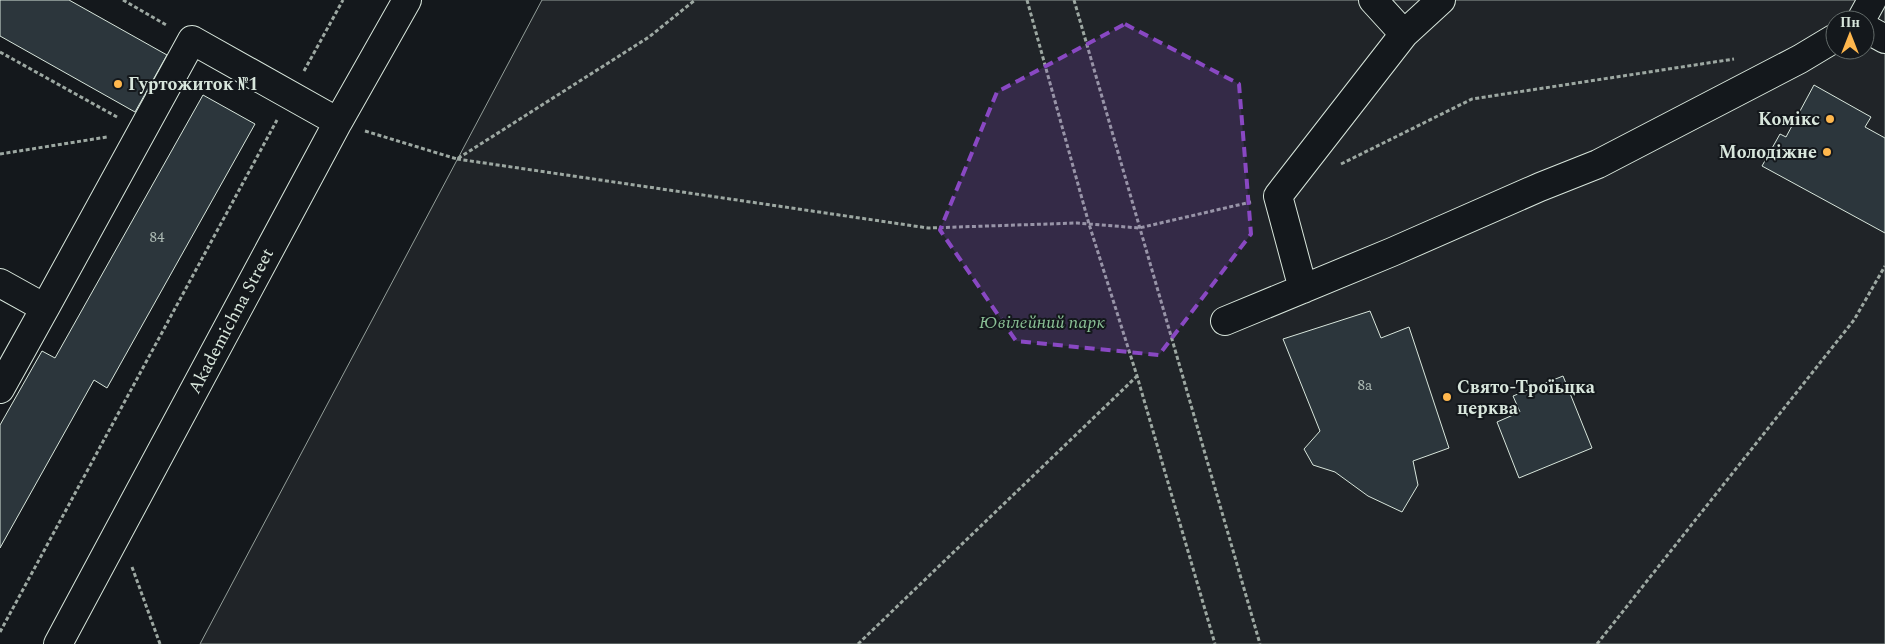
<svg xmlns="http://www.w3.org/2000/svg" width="1885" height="644" font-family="Spectral,serif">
<rect width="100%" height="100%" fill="#14181c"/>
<path fill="#202428" stroke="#939e99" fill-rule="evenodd" d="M 542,0 L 1885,0 L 1885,644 L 200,644 ZM 1835,20 L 1865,20 L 1865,50 L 1835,50 Z"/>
<path fill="#2c363c" stroke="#d8e6dc" d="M 0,0 L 69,0 L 167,55 L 135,112 L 0,36 Z
M 1814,85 L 1871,117 L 1865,127 L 1885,138 L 1885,233 L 1762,166 L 1780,134 L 1786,137 Z
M 203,95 L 255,124 L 107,388 L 94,380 L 0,548 L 0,425 L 42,351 L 55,358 Z
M 1370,311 L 1381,338 L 1409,327 L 1449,448 L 1413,461 L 1418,485 L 1402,512 L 1368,496 L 1335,472 L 1313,465 L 1304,449 L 1320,431 L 1283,339 Z
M 1563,376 L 1592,448 L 1519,478 L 1497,422 L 1520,412 L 1513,396 Z"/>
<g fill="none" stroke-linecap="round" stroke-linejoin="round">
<g stroke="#d8e6dc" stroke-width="30">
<path id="minor" d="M 1373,0 L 1404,34 L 1441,0
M 1861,20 L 1872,0
M 1865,28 L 1885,39
M 0,283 L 45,308 L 192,40 L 338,122
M 1303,289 L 1278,196 L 1404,34
M 1225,321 L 1392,252 L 1540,187 L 1598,164 L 1800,59 L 1835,38
M 0,389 L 45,308
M 58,644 L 338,122 L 407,0"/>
</g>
<path stroke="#9da8a2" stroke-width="3" stroke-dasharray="4 2.5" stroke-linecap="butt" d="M 123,0 L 168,26
M 1027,0 L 1089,224 L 1137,376 L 1215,644
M 1074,0 L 1260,644
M 0,52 L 117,117
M 304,71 L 343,0
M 365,131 L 457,159 L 649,37 L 695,0
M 0,154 L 107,137
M 457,159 L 928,228 L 1077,223 L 1139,228 L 1251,202
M 1341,164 L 1472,99 L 1734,59
M 132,567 L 160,644
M 0,632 L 277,120
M 858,644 L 1137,376
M 1597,644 L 1854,320 L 1885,266"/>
<use href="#minor" stroke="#14181c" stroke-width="28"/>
</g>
<path fill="#8948c3" fill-opacity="0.2" stroke="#8948c3" stroke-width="4" stroke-dasharray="10 6" stroke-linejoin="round" d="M 1125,24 L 1239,84 L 1251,234 L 1159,355 L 1016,341 L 940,230 L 997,92 Z"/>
<g fill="#ffb74d" stroke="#14181c" stroke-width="2">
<circle cx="118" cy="84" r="5"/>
<circle cx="1830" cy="119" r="5"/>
<circle cx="1827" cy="152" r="5"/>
<circle cx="1447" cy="397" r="5"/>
</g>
<g text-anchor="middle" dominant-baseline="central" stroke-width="4" stroke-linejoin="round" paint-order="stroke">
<g font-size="15" fill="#adbab4">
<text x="157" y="237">84</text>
<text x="1365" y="385">8а</text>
</g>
<g font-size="18" font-weight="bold" fill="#d8e6dc" stroke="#14181c" text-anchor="start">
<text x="128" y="84">Гуртожиток №1</text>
<text x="1820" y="119" text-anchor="end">Комікс</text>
<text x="1817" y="152" text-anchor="end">Молодіжне</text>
<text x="1457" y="387">Свято-Троїьцка<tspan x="1457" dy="21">церква</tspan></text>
</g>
<g font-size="18" fill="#d8e6dc" stroke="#14181c">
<text transform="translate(231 321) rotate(-62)">Akademichna Street</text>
</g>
<g font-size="18" font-style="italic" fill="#8ac095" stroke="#14181c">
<text x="1042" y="322">Ювілейний парк</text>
</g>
</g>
<g transform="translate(1850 35)"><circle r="24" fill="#14181c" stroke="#626a69"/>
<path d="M0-4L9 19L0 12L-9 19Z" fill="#ffb74d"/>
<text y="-8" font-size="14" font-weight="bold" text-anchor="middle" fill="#d8e6dc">Пн</text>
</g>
</svg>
